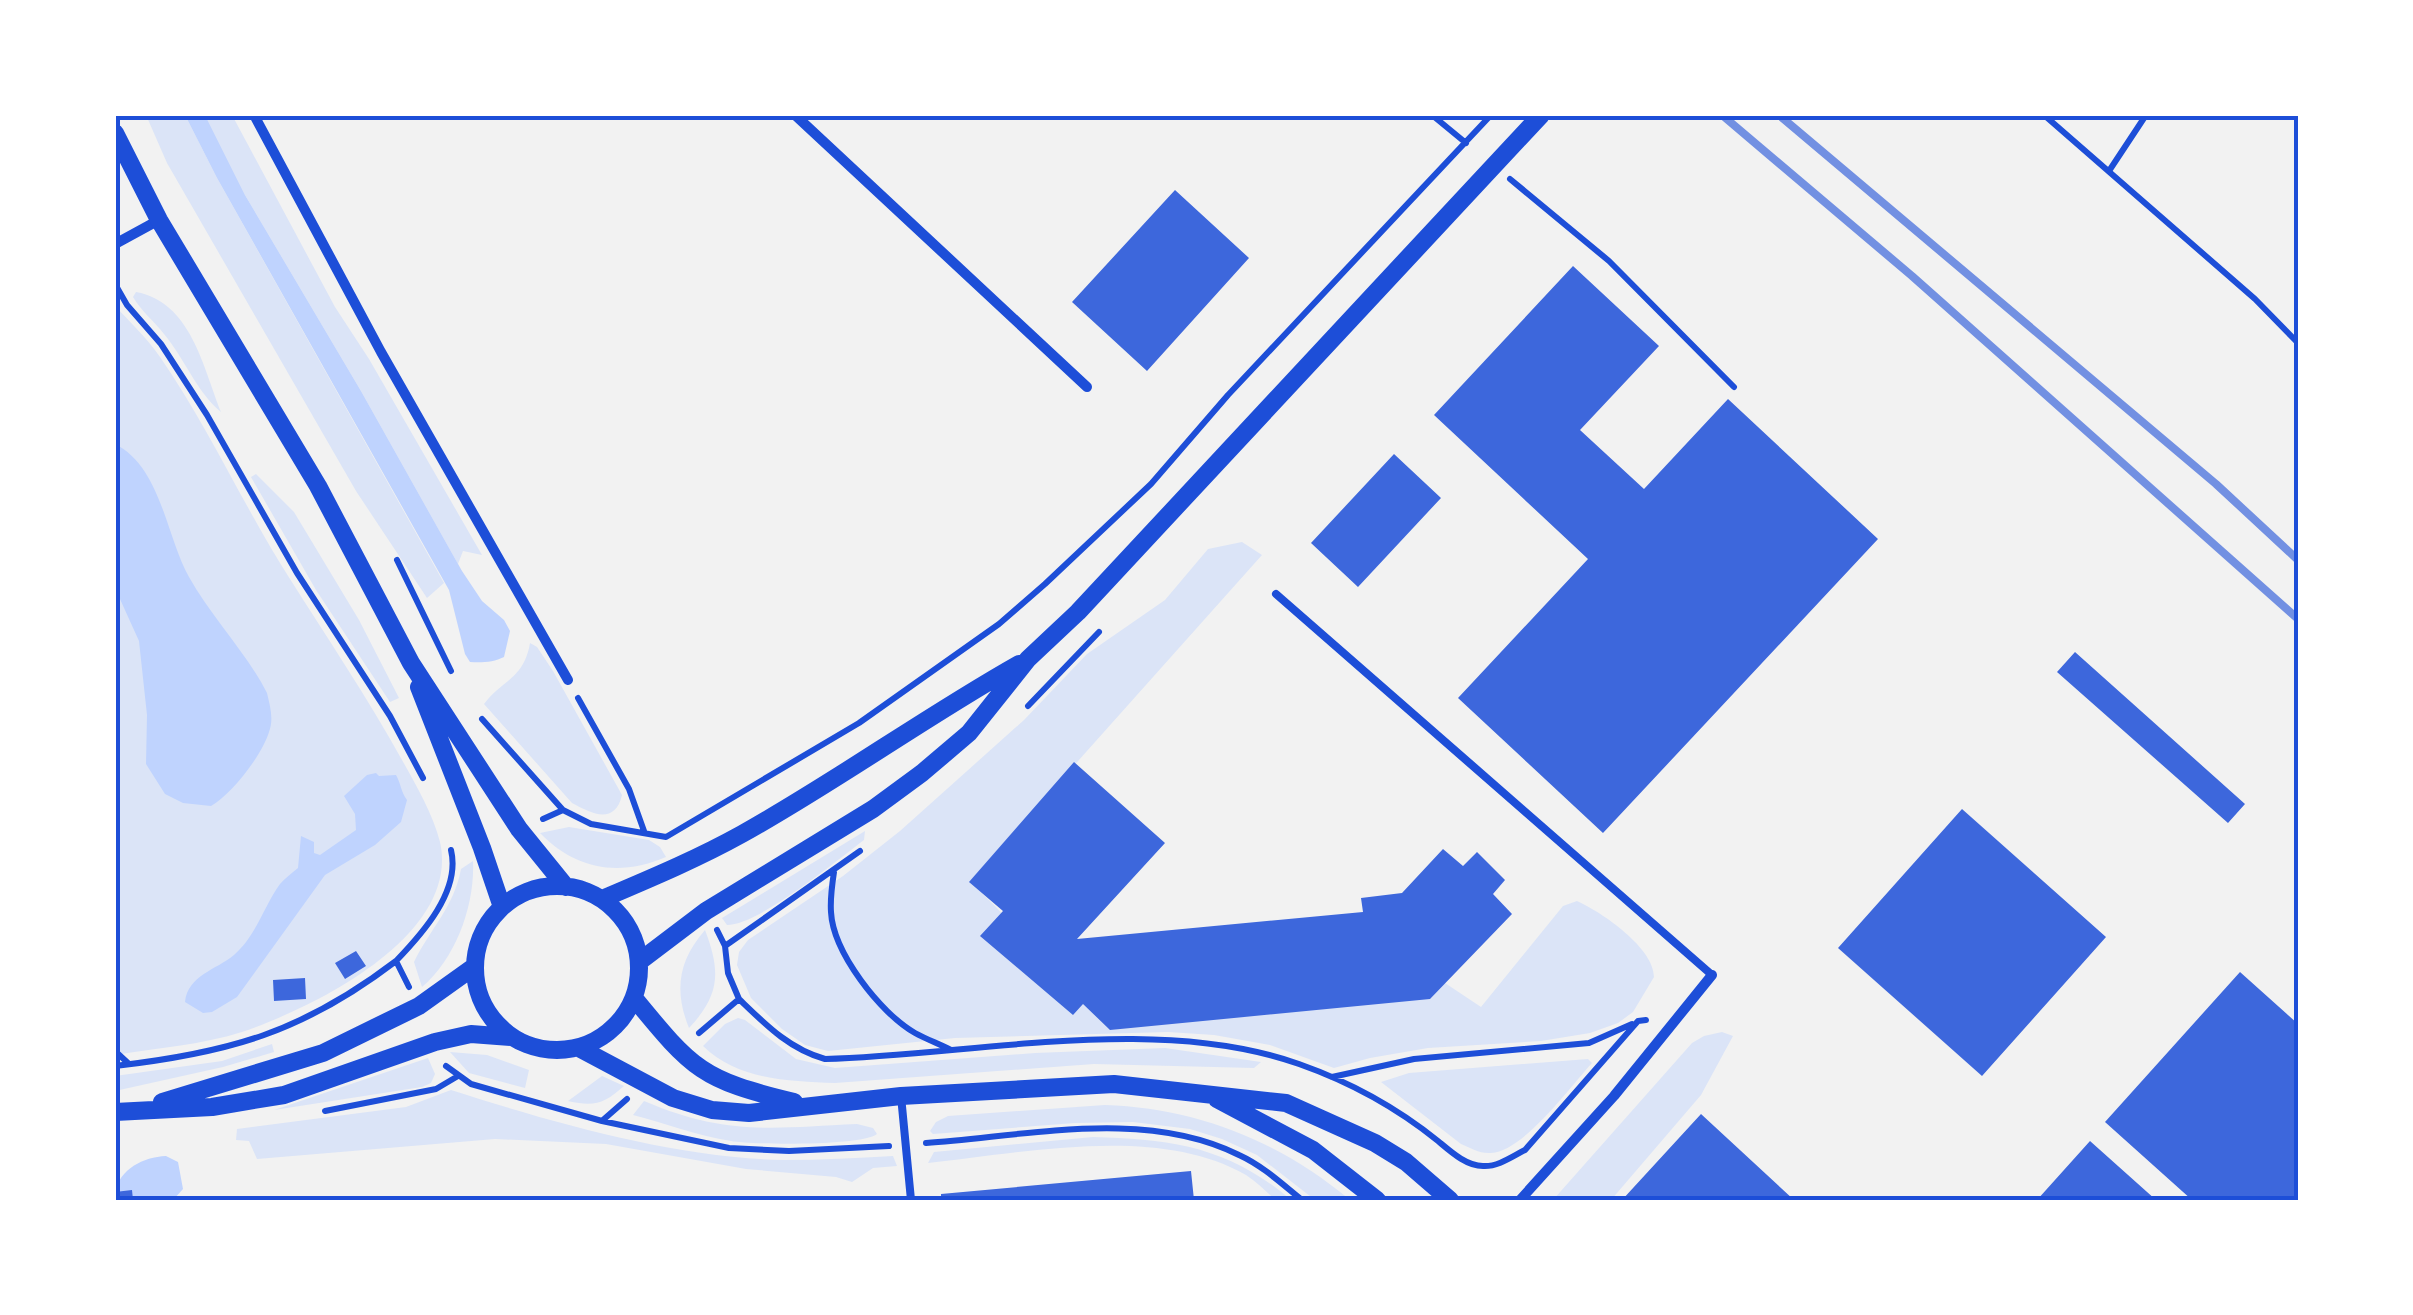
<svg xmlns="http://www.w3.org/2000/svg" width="2413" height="1315" font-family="Inter,sans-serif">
<rect width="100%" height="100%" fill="#f2f2f2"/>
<path fill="#dbe4f7" d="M 146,115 L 185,115 L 217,178 L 444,583 L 427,598 L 356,491 L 167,163 Z
M 205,115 L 232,115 L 335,307 L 369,359 L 482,555 L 463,551 L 458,564 L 361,391 L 245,195 Z
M 136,292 C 191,302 203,367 221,412 C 196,391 185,359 164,334 C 154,321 141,311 133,297 Z
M 115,306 C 130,322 147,338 160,357 C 209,428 244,507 290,579 C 328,639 367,697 402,760 C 416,785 433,814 440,842 C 461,936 313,1008 242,1032 C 201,1045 157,1048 115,1055 Z
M 256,474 L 294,512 L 359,620 L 399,698 L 390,702 L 316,590 L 251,477 Z
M 1242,542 L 1262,555 L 970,882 C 1021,928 1060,984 1110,1030 L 1445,983 L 1481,1007 L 1563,906 L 1577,901 C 1603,913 1654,948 1654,977 L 1633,1012 L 1618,1023 L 1590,1033 L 1541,1041 L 1428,1048 L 1370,1058 L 1334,1068 L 1270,1045 L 1214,1035 L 1168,1032 L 955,1038 L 828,1051 L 805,1045 L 782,1029 L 751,998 L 737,965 L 739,952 L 748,940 L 843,876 L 900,831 L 1024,720 L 1087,654 L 1165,600 L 1208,549 Z
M 530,643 L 537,647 L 553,671 L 622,795 C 615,825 592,814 572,803 L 484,704 C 502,680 524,679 530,643 Z
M 569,827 L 649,840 L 660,847 L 666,857 C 619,877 576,870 540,833 Z
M 865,831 L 864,840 C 836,861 759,925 727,925 L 722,918 Z
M 473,861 C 475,905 456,958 422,987 L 414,962 C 430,929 454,907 461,869 Z
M 705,930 C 721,972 720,995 689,1028 C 674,991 678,961 705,930 Z
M 738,1018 L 745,1020 L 796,1059 L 835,1068 L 1035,1053 L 1165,1048 L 1261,1062 L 1254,1068 L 1094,1064 L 835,1083 C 788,1081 738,1080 703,1046 L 725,1024 Z
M 1722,1032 L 1733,1036 L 1701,1095 L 1611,1200 L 1553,1200 L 1692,1043 L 1704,1036 Z
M 272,1044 L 274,1052 L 223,1067 L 115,1091 L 115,1076 L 222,1061 Z
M 450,1052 L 487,1055 L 529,1070 L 525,1088 L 469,1073 Z
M 428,1058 L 435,1074 L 431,1083 L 422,1087 L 274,1110 Z
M 1588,1059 L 1592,1063 C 1570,1087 1524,1151 1491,1153 C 1480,1154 1471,1148 1461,1144 L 1381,1082 L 1409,1073 Z
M 602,1076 L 624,1086 C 604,1104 594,1107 568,1101 Z
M 451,1090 C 554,1123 675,1158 784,1160 C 820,1160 857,1158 893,1156 L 897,1166 L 873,1168 L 852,1182 L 836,1177 L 746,1169 L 606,1144 L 495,1139 L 257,1159 L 249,1141 L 236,1140 L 237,1129 L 406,1107 Z
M 644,1101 C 726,1136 771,1128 857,1124 L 873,1128 L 877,1134 C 863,1146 753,1145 731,1141 C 698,1136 665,1123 633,1115 Z
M 1105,1105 C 1196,1108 1280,1141 1350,1200 L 1315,1200 L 1257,1155 L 1222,1139 L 1190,1129 L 1133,1122 L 1075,1123 L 933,1134 L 930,1131 L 936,1122 L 948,1116 Z
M 1093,1137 C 1172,1139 1229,1147 1291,1200 L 1276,1200 C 1266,1192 1257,1182 1246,1175 C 1158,1124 1025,1153 928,1163 L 934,1152 Z"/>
<path fill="#bfd3fe" d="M 185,115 L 205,115 L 245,195 L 361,391 L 462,571 L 482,601 L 504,620 L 510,631 L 504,657 C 494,662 482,663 470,662 L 465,654 L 449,590 L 217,178 Z
M 115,444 C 161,467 166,536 189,577 C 212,618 246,652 267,693 C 270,706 274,719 269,732 C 262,755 232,794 211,806 L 183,803 L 165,794 L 146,764 L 147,715 L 139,641 L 115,588 Z
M 376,773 L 379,776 L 396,775 C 401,784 401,792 407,800 L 401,822 L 375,845 L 325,875 L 237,997 L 212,1012 L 203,1013 L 185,1002 C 188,975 216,970 234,955 C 256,936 264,906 280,884 C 285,878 292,873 298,868 L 301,836 L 314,842 L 314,853 L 320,855 L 356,830 L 355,814 L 344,796 L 367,775 Z
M 166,1156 L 178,1162 L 183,1189 L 173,1200 L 133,1200 L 115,1192 C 120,1169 143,1157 166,1156 Z"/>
<path fill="#3d67dc" d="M 1175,190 L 1249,258 L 1147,371 L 1072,302 Z
M 1573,266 L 1659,346 L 1580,430 L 1644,489 L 1728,399 L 1878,539 L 1603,833 L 1458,698 L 1588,559 L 1434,415 Z
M 1394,454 L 1441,498 L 1358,587 L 1311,543 Z
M 2075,652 L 2245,804 L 2228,823 L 2057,672 Z
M 1074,762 L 1165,843 L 1077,939 L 1363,912 L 1361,898 L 1402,893 L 1443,849 L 1463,866 L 1477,852 L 1505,880 L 1493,894 L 1512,914 L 1430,999 L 1110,1030 L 1083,1004 L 1073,1015 L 980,936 L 1003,911 L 969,882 Z
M 1962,809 L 2106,937 L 1982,1076 L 1838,948 Z
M 356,951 L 366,966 L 345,979 L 335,963 Z
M 2240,972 L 2298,1024 L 2298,1200 L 2192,1200 L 2105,1122 Z
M 305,978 L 306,999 L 274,1001 L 273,980 Z
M 1701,1114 L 1794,1200 L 1622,1200 Z
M 2090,1141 L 2156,1200 L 2037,1200 Z
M 1191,1171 L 1194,1200 L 941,1200 L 941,1194 Z
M 132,1190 L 133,1200 L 115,1200 L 115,1192 Z"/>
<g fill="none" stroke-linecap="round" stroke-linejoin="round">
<path stroke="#1d4ed8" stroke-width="6" d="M 1432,115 L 1466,143
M 2044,115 L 2255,299 L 2298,343
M 2109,171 L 2146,115
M 1510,179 L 1609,261 L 1734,387
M 115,284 L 127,305 L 161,344 L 207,415 L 297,573 L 390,716 L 423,778
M 397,560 L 451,671
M 578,698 L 629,789 L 644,831
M 1028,706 L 1099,632
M 482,719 L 563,810
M 543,819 L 563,810 L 591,824 L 666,837 L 859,723 L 999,624 L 1045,584 L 1151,484 L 1228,395 L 1491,115
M 834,872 C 832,885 830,898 831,912 C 833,952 880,1013 915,1033 C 926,1039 939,1044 951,1050
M 717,930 L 725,946 L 860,851
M 409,987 L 396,961 C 422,934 461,891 451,850
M 739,999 C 765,1024 789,1049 825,1059 C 975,1055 1155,1013 1299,1064 C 1350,1082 1396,1107 1438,1141 C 1450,1151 1466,1166 1483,1166 C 1498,1167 1513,1156 1525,1150 L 1638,1021 L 1646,1020
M 699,1033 L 739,999 L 728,973 L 725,946
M 115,1051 L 129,1064
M 115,1066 C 229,1053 303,1032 396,961
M 446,1066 L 471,1084 L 602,1121 L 729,1148 L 789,1151 L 889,1146
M 1332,1077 L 1414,1059 L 1589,1043 L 1632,1024
M 325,1111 L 436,1089 L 458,1076
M 603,1120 L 627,1099
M 926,1143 C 1027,1136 1145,1108 1239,1155 C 1263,1166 1282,1184 1302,1200"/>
<path stroke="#1d4ed8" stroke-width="8" d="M 1276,594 L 1712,975
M 901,1096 L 911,1200"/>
<path stroke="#1d4ed8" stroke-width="10" d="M 254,115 L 381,352 L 568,680
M 795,115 L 1087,387
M 115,244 L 159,220
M 1520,1200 L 1614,1096 L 1712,975"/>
<path stroke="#1d4ed8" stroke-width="18" d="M 115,133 L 159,220 L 318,486 L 411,663 L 519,829 L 566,887
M 419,687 L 482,848 L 502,907
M475 968a82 82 0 1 1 164 0a82 82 0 1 1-164 0Z
M 602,899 C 649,879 697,859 742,834 C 837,781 925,717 1019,664
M 640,961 L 706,911 L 873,809 L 922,773 L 969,733 L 1028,659 L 1078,612 L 1541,115
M 634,998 C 693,1070 702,1080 794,1102
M 579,1048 L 673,1098 L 712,1110 L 749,1113 L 901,1096 L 1114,1084 L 1286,1103 L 1375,1143 L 1406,1162 L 1450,1200
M 1217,1099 L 1313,1150 L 1377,1200
M 162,1102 L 323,1053 L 419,1006 L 475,966
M 115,1112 L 212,1107 L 284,1095 L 435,1042 L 471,1034 L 511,1037"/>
<path stroke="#7290e2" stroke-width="8" d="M 1722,115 L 1912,276 L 2298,619
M 1779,115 L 2216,484 L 2298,560"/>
</g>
<rect width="2413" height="1315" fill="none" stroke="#ffffff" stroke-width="235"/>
<rect x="118" y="118" width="2178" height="1080" fill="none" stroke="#1d4ed8" stroke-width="4"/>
</svg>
